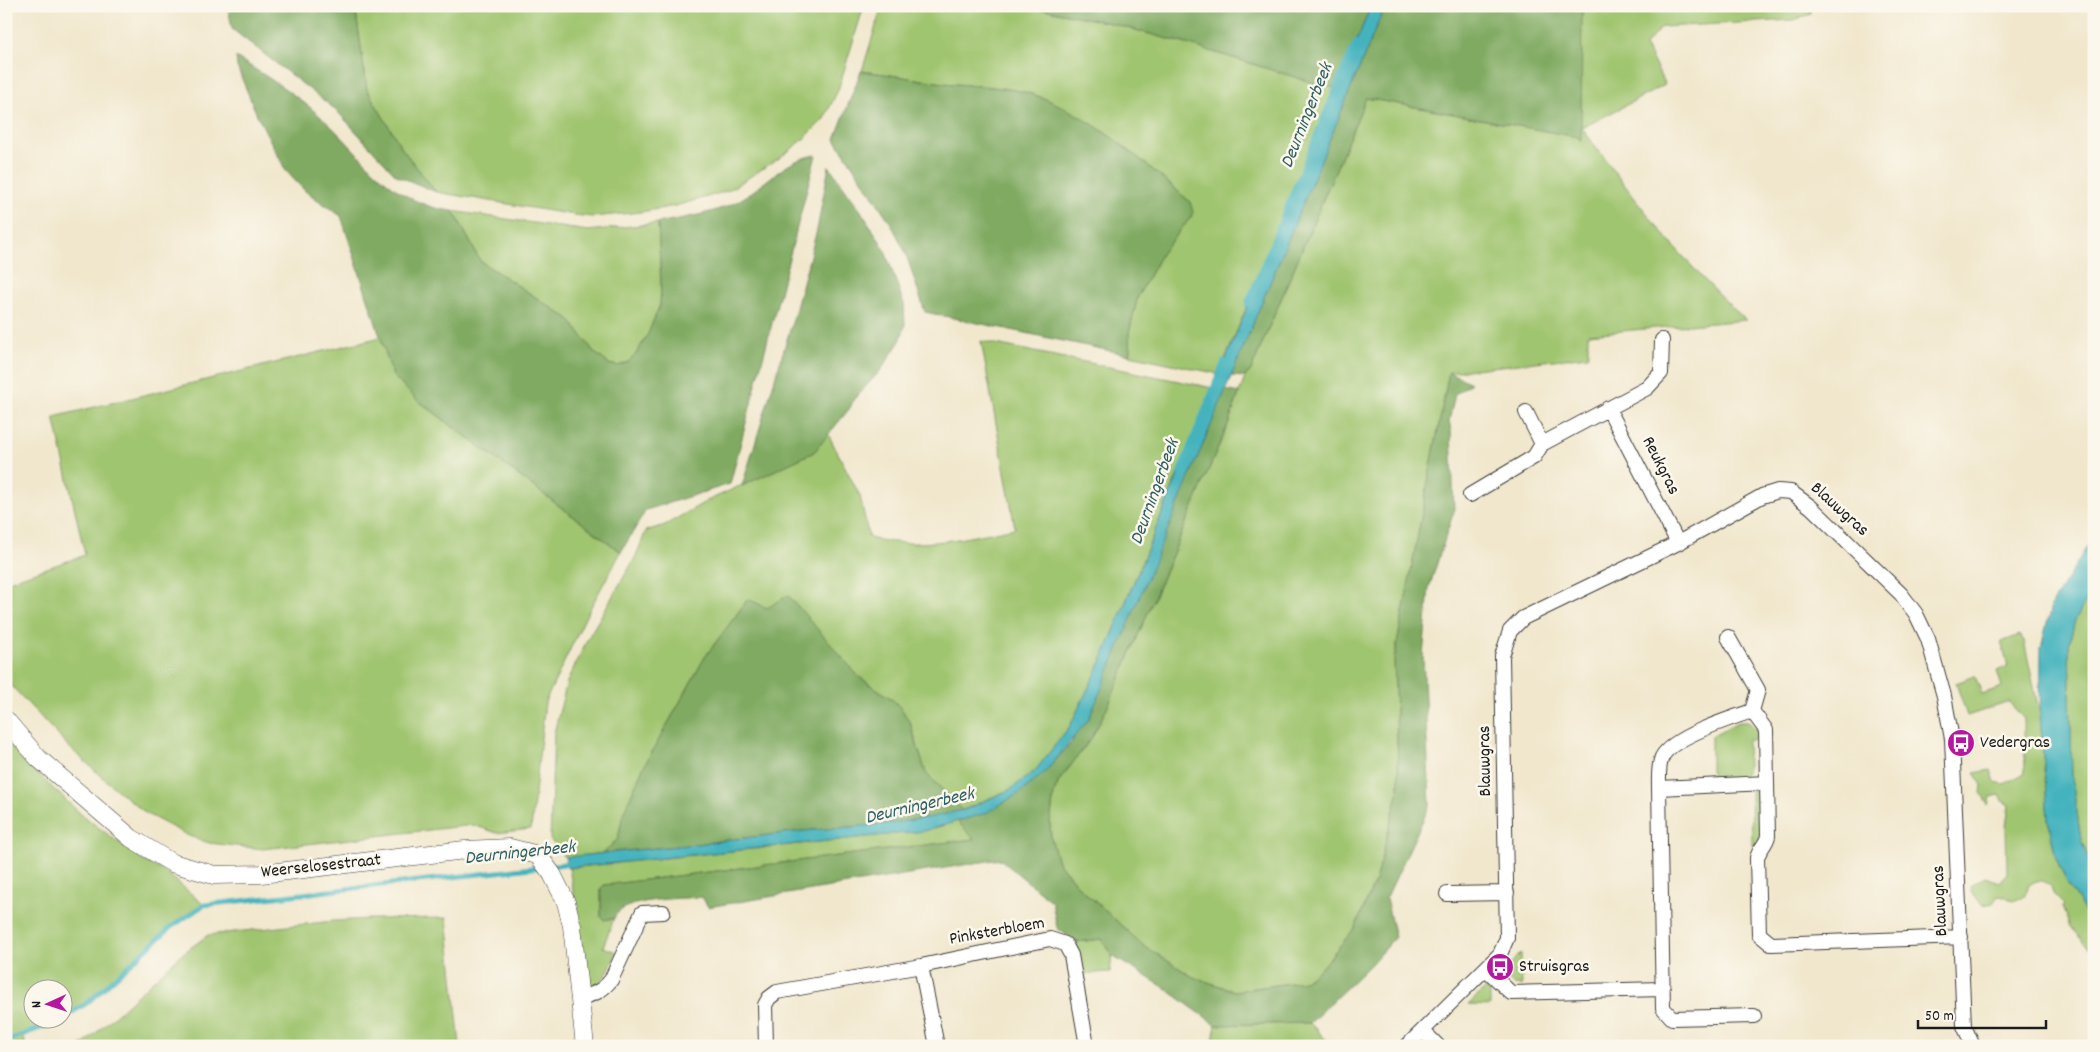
<svg xmlns="http://www.w3.org/2000/svg" width="2100" height="1052" font-family="Dekko,sans-serif">
<rect width="100%" height="100%" fill="#fbf7ec"/>
<filter id="ink" filterUnits="userSpaceOnUse"><feTurbulence type="fractalNoise" baseFrequency=".02" numOctaves="2"/><feDisplacementMap in="SourceGraphic" scale="10" xChannelSelector="R" yChannelSelector="G"/><feConvolveMatrix kernelMatrix="1 2 1 2 8 2 1 2 1" color-interpolation-filters="sRGB"/></filter>
<filter id="wash" filterUnits="userSpaceOnUse"><feTurbulence type="fractalNoise" baseFrequency=".0096" numOctaves="4" result="noise"/><feDisplacementMap in="SourceGraphic" scale="20" xChannelSelector="R" yChannelSelector="G"/><feGaussianBlur stdDeviation="1.12" result="paint"/><feColorMatrix in="noise" values="0 0 0 0 0 0 0 0 0 0 0 0 0 0 0 0 0 1.4 0 .05"/><feComposite in="paint" operator="in"/></filter>
<g filter="url(#wash)">
<rect width="100%" height="100%" fill="#f1e7cd"/>
<path fill="#a0c570" stroke="#5e7046" d="M 355,6 L 864,6 L 838,90 L 824,119 L 804,139 L 781,157 L 729,190 L 714,195 L 675,206 L 641,212 L 593,217 L 574,215 L 436,192 L 403,150 L 367,90 Z
M 882,6 L 1029,6 L 1110,23 L 1194,46 L 1317,84 L 1337,88 L 1219,374 L 1130,355 L 1129,333 L 1138,296 L 1161,254 L 1191,217 L 1190,202 C 1147,164 1089,114 1035,95 C 1007,86 973,86 944,83 C 917,80 889,74 862,71 Z
M 1582,6 L 1811,6 L 1811,14 L 1794,20 L 1662,27 L 1645,45 L 1665,85 L 1582,128 C 1632,196 1683,264 1746,320 L 1588,334 L 1588,356 L 1449,372 L 1394,660 L 1399,790 L 1375,882 L 1355,928 L 1320,969 L 1305,981 L 1234,991 L 1193,977 L 1144,946 L 1079,887 L 1058,862 L 1051,838 L 1050,823 L 1054,793 L 1059,781 L 1092,737 L 1108,706 L 1229,422 L 1245,377 L 1251,370 L 1366,98 L 1578,137 Z
M 452,211 L 588,231 L 658,223 L 661,285 L 660,305 L 648,334 L 636,354 L 628,362 L 618,366 L 609,364 L 594,352 L 569,319 L 480,261 L 458,219 Z
M 381,337 L 393,376 L 416,399 L 621,552 L 587,614 L 545,702 L 531,829 L 497,833 L 473,825 L 263,849 L 209,843 L 189,836 L 147,814 L 111,785 L 70,748 L 6,680 L 6,582 L 85,555 L 54,417 Z
M 981,341 L 1213,388 L 1102,660 L 1070,726 L 1035,771 L 1011,789 L 962,810 L 926,773 L 910,723 L 892,699 L 859,677 L 829,644 L 748,599 L 705,657 L 642,770 L 623,814 L 618,839 L 603,853 L 565,858 L 550,839 L 554,733 L 567,682 L 588,638 L 635,558 L 646,531 L 665,525 L 707,501 L 814,452 L 828,434 L 860,496 L 869,538 C 921,550 963,538 1015,528 Z
M 2094,587 L 2094,872 L 2081,840 L 2072,778 L 2069,645 L 2075,620 Z
M 2020,635 L 2024,641 L 2040,715 L 2048,819 L 2056,858 L 2069,887 L 2094,925 L 2094,953 L 2070,927 L 2062,907 L 2064,905 L 2053,894 L 2051,886 C 2042,879 2038,879 2029,885 C 2026,896 2023,898 2012,901 L 2005,896 L 1998,895 L 1993,903 L 1983,905 L 1972,893 L 1970,886 L 1985,877 L 1999,882 L 2007,873 L 2006,827 L 2009,805 L 2004,802 L 2000,795 L 1990,797 L 1988,805 L 1981,794 L 1982,785 L 1974,773 L 1991,770 L 1995,782 L 2004,784 L 2025,773 L 2024,719 L 2009,702 L 1967,716 L 1956,683 L 1975,676 L 1982,694 L 2002,687 L 1997,671 L 2008,666 L 2001,642 Z
M 1738,722 L 1748,722 L 1759,731 L 1760,740 L 1747,741 L 1748,769 L 1740,779 L 1711,779 L 1711,736 Z
M 6,741 L 28,765 L 82,815 L 142,860 L 167,873 L 204,905 L 171,927 L 87,1003 L 63,1019 L 62,990 L 32,990 L 32,1020 L 62,1020 L 23,1035 L 26,1046 L 6,1046 Z
M 1751,790 L 1754,790 L 1761,798 L 1761,837 L 1754,845 L 1752,845 Z
M 957,821 L 975,839 L 604,885 L 601,888 L 601,917 L 610,920 L 614,918 L 603,947 L 617,952 C 612,963 598,1001 584,976 L 578,918 L 569,868 L 924,831 Z
M 447,918 L 460,1046 L 78,1046 L 85,1043 L 182,954 L 208,935 L 333,921 L 370,919 Z
M 1102,939 L 1112,956 L 1110,972 L 1082,974 L 1076,942 Z
M 1521,953 L 1522,986 L 1514,985 L 1501,973 Z
M 1488,986 L 1490,988 L 1490,1006 L 1468,1005 Z
M 1310,1023 L 1332,1046 L 1212,1046 L 1216,1025 Z"/>
<path fill="#80aa62" stroke="#4e633f" d="M 228,6 L 355,6 L 367,90 L 403,150 L 436,192 L 396,175 L 336,110 L 232,29 Z
M 1029,6 L 1371,6 L 1337,88 L 1317,84 L 1194,46 L 1110,23 Z
M 1385,6 L 1582,6 L 1581,142 L 1578,137 L 1366,98 L 1251,370 L 1245,377 L 1231,376 Z
M 236,57 C 265,76 295,93 321,117 C 363,154 390,204 452,211 L 458,219 L 480,261 L 569,319 L 594,352 L 609,364 L 618,366 L 628,362 L 636,354 L 648,334 L 660,305 L 661,285 L 658,223 C 681,218 707,215 730,205 C 760,192 783,159 816,155 L 730,484 L 646,510 L 621,552 L 416,399 L 393,376 L 341,216 L 305,191 L 286,171 L 257,115 L 237,67 Z
M 861,71 C 889,74 917,80 944,83 C 973,86 1007,86 1035,95 C 1090,114 1147,164 1190,202 L 1193,212 L 1191,217 L 1161,254 L 1138,296 L 1129,333 L 1130,355 L 925,312 L 905,251 L 890,222 L 835,139 Z
M 829,166 L 861,211 L 884,248 L 904,304 L 905,326 L 900,341 L 881,370 L 854,399 L 850,408 L 814,452 L 742,486 L 792,323 L 817,230 Z
M 1449,372 L 1471,383 L 1455,394 L 1449,422 L 1451,430 L 1454,511 L 1429,588 L 1423,656 L 1430,805 L 1386,899 L 1395,937 L 1370,965 L 1310,1023 L 1216,1025 L 1162,986 L 1112,956 L 1102,939 L 1076,942 L 1057,928 L 1052,902 L 1000,859 L 708,907 L 702,897 C 682,899 623,897 614,918 L 604,920 L 601,917 L 601,888 L 604,885 L 974,839 L 957,821 L 986,813 L 1046,771 L 1072,742 L 1161,541 L 1225,390 L 1239,393 L 1229,422 L 1108,706 L 1092,737 L 1059,781 L 1054,793 L 1050,823 L 1051,838 L 1058,862 L 1079,887 L 1144,946 L 1193,977 L 1234,991 L 1305,981 L 1320,969 L 1355,928 L 1375,882 L 1399,790 L 1394,660 Z
M 788,595 L 859,677 L 892,699 L 901,708 L 910,723 L 926,773 L 962,810 L 932,817 L 886,824 L 802,831 L 688,845 L 603,853 L 618,839 L 623,814 L 642,770 L 705,657 L 748,599 L 767,608 Z"/>
<path fill="#44b3be" stroke="#30686d" d="M 1371,6 L 1385,6 L 1089,719 L 1046,771 L 1023,791 L 986,813 L 924,831 L 567,868 L 566,857 L 688,845 L 803,831 L 886,824 L 932,817 L 967,809 L 1011,789 L 1035,771 L 1070,726 L 1102,660 Z
M 2094,535 L 2094,587 L 2075,620 L 2069,645 L 2072,778 L 2081,840 L 2094,872 L 2094,925 L 2069,887 L 2056,858 L 2048,819 L 2040,715 L 2041,648 L 2051,606 Z"/>
<g fill="none" stroke-linecap="round" stroke-linejoin="round">
<path stroke="#44b3be" stroke-width="5" d="M 1247,304 L 1346,63 L 1356,42
M 1179,473 L 1224,361
M 550,866 L 571,863
M 62,1019 L 87,1003 L 171,927 L 204,905 L 541,867
M 6,1041 L 62,1020"/>
</g>
</g>
<g filter="url(#ink)">
<g fill="none" stroke-linecap="round" stroke-linejoin="round">
<g stroke="#3c3a37" stroke-width="16">
<path id="minor" d="M 1608,408 L 1678,543
M 1526,412 L 1542,444
M 1470,495 L 1534,457 L 1542,444 L 1647,388 L 1661,373 L 1662,340
M 1728,637 L 1758,690 L 1752,711 L 1766,730 L 1768,836 C 1766,845 1759,849 1757,858 L 1759,934 L 1771,944 L 1961,937
M 1752,711 C 1731,718 1672,737 1662,757 C 1658,766 1659,778 1659,788 L 1663,1008 L 1672,1018 L 1754,1016
M 1659,788 L 1767,783
M 1447,894 L 1507,893
M 921,966 L 937,1046
M 1486,969 L 1511,993 L 1662,989
M 580,997 C 594,995 602,991 611,980 L 642,913 L 663,912
M 1423,1031 L 1438,1046
M 766,1046 L 765,1005 L 769,998 L 777,992 L 921,966 L 1050,939 L 1065,944 L 1071,955 L 1087,1046
M 1407,1046 L 1500,954 L 1507,938 L 1502,656 L 1510,631 L 1523,618 L 1678,543 L 1762,496 L 1778,491 L 1791,492 L 1811,507 L 1901,594 L 1916,614 L 1928,639 L 1944,696 L 1952,739 L 1964,1026 L 1973,1046"/>
</g>
<g stroke="#3c3a37" stroke-width="19">
<path id="tertiary" d="M 6,720 L 38,758 L 131,838 L 172,863 L 214,875 L 261,874 L 465,850 L 510,848 L 538,855 L 552,874 L 566,902 L 572,926 L 585,1046"/>
</g>
<use href="#minor" stroke="#fff" stroke-width="14"/>
<use href="#tertiary" stroke="#fff" stroke-width="18"/>
</g>
</g>
<defs>
<g id="bus-disc" transform="scale(1.4375)"><circle r="9.5" fill="#b5179e" stroke="#fbf7ec"/><path d="M-5-6H5V4H4V6H2V4H-2V6H-4V4H-5ZM-3.5-4V0h7V-4ZM-3.5 1.2v1.5H-2V1.2ZM2 1.2v1.5H3.5V1.2Z" fill="#fff"/></g>
</defs>
<g fill-rule="evenodd">
<use href="#bus-disc" x="1961" y="743"/>
<use href="#bus-disc" x="1500" y="967"/>
</g>
<g text-anchor="middle" dominant-baseline="central" stroke-width="5" stroke-linejoin="round" paint-order="stroke">
<g font-size="18" fill="#1c1c1c" stroke="#fbf7ec">
<text transform="translate(1660 466) rotate(63)">Reukgras</text>
<text transform="translate(1839 510) rotate(42)">Blauwgras</text>
<text transform="translate(1486 761) rotate(-91)">Blauwgras</text>
<text transform="translate(321 867) rotate(-6)">Weerselosestraat</text>
<text transform="translate(1941 901) rotate(-93)">Blauwgras</text>
<text transform="translate(997 932) rotate(-10)">Pinksterbloem</text>
</g>
<g font-size="18" fill="#1c1c1c" stroke="#fbf7ec" text-anchor="start">
<text x="1980" y="743">Vedergras</text>
<text x="1519" y="967">Struisgras</text>
</g>
<g font-size="19" font-style="italic" fill="#2e6065" stroke="#fbf7ec">
<text transform="translate(1308 116) rotate(-68)">Deurningerbeek</text>
<text transform="translate(1156 492) rotate(-70)">Deurningerbeek</text>
<text transform="translate(920 807) rotate(-13)">Deurningerbeek</text>
<text transform="translate(520 854) rotate(-6)">Deurningerbeek</text>
</g>
</g>
<rect width="2100" height="1052" fill="none" stroke="#fbf7ec" stroke-width="25"/>
<g transform="translate(48 1004) rotate(267)"><circle r="24" fill="#fbf7ec" stroke="#a29f99"/>
<path d="M0-4L9 19L0 12L-9 19Z" fill="#b5179e"/>
<text y="-8" font-size="14" font-weight="bold" text-anchor="middle" fill="#1c1c1c">N</text>
</g>
<path d="M1918 1020v8h128v-8" fill="none" stroke="#1c1c1c" stroke-width="2.5"/>
<text x="1925" y="1020" font-size="15" fill="#1c1c1c" stroke="#fbf7ec" stroke-width="4" paint-order="stroke">50 m</text>
</svg>
